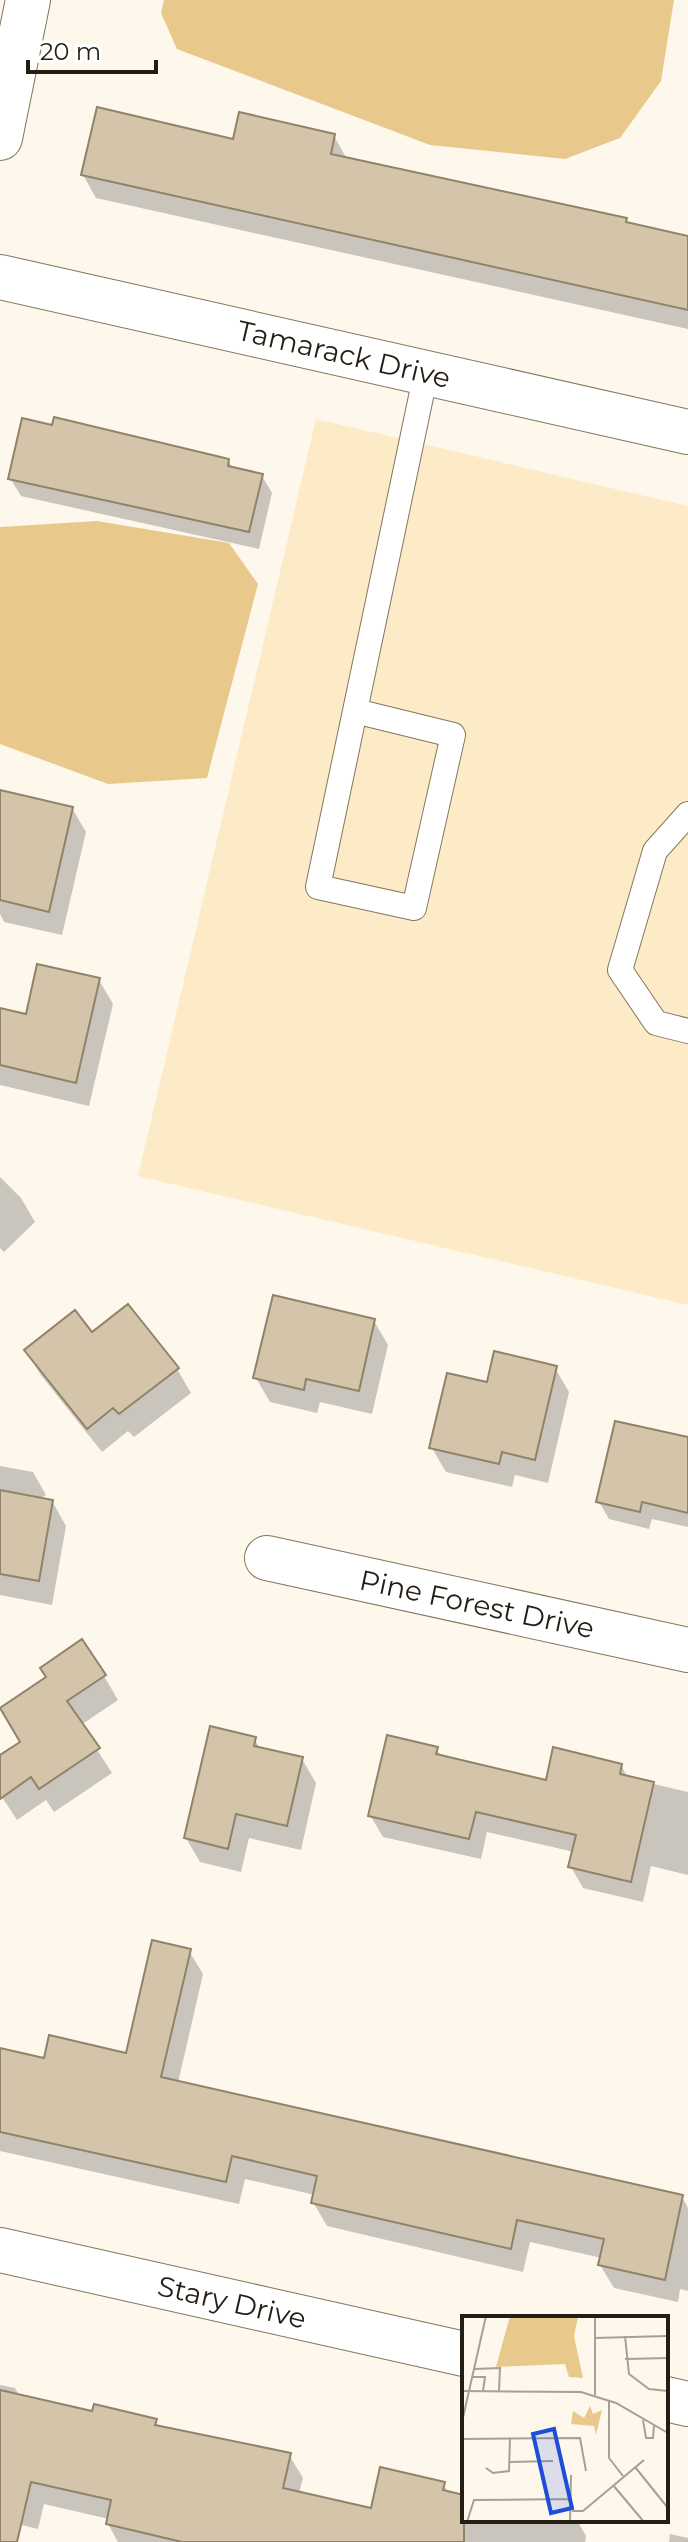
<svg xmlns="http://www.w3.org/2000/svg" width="688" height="2542" font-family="Montserrat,sans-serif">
<rect width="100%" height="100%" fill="#fdf7ec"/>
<path fill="#fdebc8" d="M 316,419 L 688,506 L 688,1305 L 138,1176 Z"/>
<path fill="#e9c98b" d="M 164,0 L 674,0 L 661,81 L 620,138 L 565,159 L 430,145 L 177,49 L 161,13 Z
M 97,521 L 229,543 L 258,584 L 207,778 L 108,784 L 0,744 L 0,527 Z"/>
<path fill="#0003" d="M 334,136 L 347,159 L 625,220 L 628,225 L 688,238 L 688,329 L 96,198 L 83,175 L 235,141 Z
M 228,460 L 233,469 L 262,476 L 272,493 L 259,549 L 21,496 L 10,478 Z
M 0,792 L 72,808 L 86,832 L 62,935 L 4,922 L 0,914 Z
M 99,980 L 113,1004 L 89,1106 L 0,1085 L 0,1010 L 27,1016 Z
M 0,1177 L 21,1198 L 35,1222 L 4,1252 L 0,1248 Z
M 128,1307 L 177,1369 L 191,1393 L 134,1437 L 128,1431 L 102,1452 L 40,1374 L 26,1350 L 92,1335 Z
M 374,1321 L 388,1345 L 372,1414 L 320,1402 L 317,1413 L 270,1402 L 256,1378 Z
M 555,1368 L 569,1392 L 548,1483 L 515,1475 L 512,1487 L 446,1472 L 432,1448 L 488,1384 Z
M 688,1439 L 688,1527 L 652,1519 L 649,1529 L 609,1519 L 599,1502 Z
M 0,1466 L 33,1472 L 46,1495 L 40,1499 L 52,1501 L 66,1526 L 52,1605 L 0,1595 Z
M 104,1676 L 118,1700 L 81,1725 L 112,1773 L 54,1812 L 46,1800 L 17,1820 L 0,1794 L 0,1758 L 21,1744 L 1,1710 L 48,1678 Z
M 254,1739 L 260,1748 L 302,1759 L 316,1783 L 301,1850 L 249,1838 L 241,1872 L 200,1862 L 186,1838 Z
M 436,1748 L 442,1758 L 547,1782 L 621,1765 L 628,1778 L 688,1792 L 688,1875 L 651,1866 L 643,1902 L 583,1888 L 571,1867 L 574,1852 L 487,1832 L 481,1859 L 383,1837 L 370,1815 Z
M 189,1951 L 203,1974 L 178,2083 L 682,2197 L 688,2208 L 688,2291 L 680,2289 L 678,2302 L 614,2288 L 600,2265 L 602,2258 L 530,2242 L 523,2272 L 327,2226 L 313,2202 L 315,2195 L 245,2179 L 239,2204 L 0,2151 L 0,2050 L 45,2060 L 128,2055 Z
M 0,2385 L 15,2388 L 20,2397 L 94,2414 L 155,2421 L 160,2428 L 289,2455 L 303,2478 L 299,2493 L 372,2510 L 443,2484 L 449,2494 L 464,2497 L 464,2520 L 577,2520 L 586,2536 L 585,2542 L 118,2542 L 108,2524 L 109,2519 L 44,2504 L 38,2529 L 0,2520 Z
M 670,2534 L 688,2538 L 688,2542 L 669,2542 Z"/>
<path fill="#d4c5aa" stroke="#90836a" stroke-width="2" d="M 97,107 L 233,139 L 239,112 L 335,134 L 331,154 L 627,218 L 626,222 L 688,236 L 688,310 L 81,175 Z
M 54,417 L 229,459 L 228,466 L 263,474 L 249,532 L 8,479 L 22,418 L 52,425 Z
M 0,790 L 73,807 L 49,912 L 0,900 Z
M 37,964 L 100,978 L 76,1083 L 0,1065 L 0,1008 L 26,1014 Z
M 273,1295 L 375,1319 L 359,1391 L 306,1379 L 304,1390 L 253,1378 Z
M 128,1304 L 179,1368 L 119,1414 L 113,1408 L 87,1429 L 24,1350 L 75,1310 L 92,1332 Z
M 494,1351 L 557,1366 L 535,1460 L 502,1452 L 499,1464 L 429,1448 L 447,1373 L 487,1382 Z
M 615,1421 L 688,1437 L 688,1513 L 642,1502 L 640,1512 L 596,1502 Z
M 0,1490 L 53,1500 L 39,1581 L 0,1574 Z
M 82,1639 L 106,1675 L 67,1701 L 100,1748 L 39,1789 L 31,1777 L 0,1799 L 0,1755 L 20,1742 L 0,1708 L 46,1677 L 40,1668 Z
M 210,1726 L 256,1737 L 254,1746 L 303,1757 L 287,1826 L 236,1814 L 228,1849 L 184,1838 Z
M 387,1735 L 438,1747 L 436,1754 L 546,1780 L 553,1747 L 622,1764 L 620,1774 L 654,1782 L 631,1882 L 568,1867 L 576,1835 L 476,1812 L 469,1839 L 368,1816 Z
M 152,1940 L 191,1949 L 161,2077 L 683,2195 L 665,2280 L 598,2265 L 604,2239 L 517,2220 L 511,2249 L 311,2203 L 317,2176 L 232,2156 L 226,2182 L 0,2132 L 0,2048 L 44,2058 L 49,2035 L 126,2053 Z
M 0,2390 L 92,2411 L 94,2404 L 157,2419 L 155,2425 L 291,2453 L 283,2488 L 371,2508 L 380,2467 L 445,2482 L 443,2490 L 464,2495 L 464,2542 L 182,2542 L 106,2524 L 111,2500 L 31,2482 L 17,2542 L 0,2542 Z"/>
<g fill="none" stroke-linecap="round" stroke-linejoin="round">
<g stroke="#83765d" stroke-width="26">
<path id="service" d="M 355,711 L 453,735 L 414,908 L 318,887 L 426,373
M 688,814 L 655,851 L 620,970 L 656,1023 L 688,1031"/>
</g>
<g stroke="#83765d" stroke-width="46">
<path id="minor" d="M 0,138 L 28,0
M 0,277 L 688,432
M 267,1558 L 688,1650
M 0,2250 L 464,2354
M 666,2399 L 688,2404"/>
</g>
<use href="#service" stroke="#fff" stroke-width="24"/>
<use href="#minor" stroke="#fff" stroke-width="44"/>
</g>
<g text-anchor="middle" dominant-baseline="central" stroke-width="8" stroke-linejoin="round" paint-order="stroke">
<g font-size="28" fill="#231d13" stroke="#fff">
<text transform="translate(344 354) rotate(13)">Tamarack Drive</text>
<text transform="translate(477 1604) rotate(12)">Pine Forest Drive</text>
<text transform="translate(232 2302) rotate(13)">Stary Drive</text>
</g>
</g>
<g transform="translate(462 2316)">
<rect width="206" height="206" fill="#fdf7ec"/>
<path d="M 48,0 L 116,1 L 112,20 L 121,62 L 107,61 L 103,48 L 34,51 ZM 128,90 L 131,98 L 140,94 L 134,119 L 132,110 L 109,108 L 111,95 L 122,102 Z" fill="#e9c98b"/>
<path fill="none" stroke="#a6a095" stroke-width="2" d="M 133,0 L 133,79M 163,20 L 167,58 L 187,73 L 206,75M 133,22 L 206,20M 163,43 L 206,42M 13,53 L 38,52 L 37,75M 11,61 L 23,61 L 21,75M 0,75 L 119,76 L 154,87 L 206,117M 147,85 L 147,142 L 161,160M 181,104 L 184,122 L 191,122 L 192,109M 0,106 L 24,0M 0,123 L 118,122 L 124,155M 48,146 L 91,145M 173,151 L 206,192M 24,152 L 31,157 L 47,155 L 48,122M 151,169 L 182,206M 110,195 L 121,195 L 182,144M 5,206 L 12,184 L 109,183M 108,206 L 109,159"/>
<path fill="#1d4ed8" fill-opacity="0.15" stroke="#1d4ed8" stroke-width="4" d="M 92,113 L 110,192 L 89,197 L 71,118 Z"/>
<rect width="206" height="206" fill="none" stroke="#231d13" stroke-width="4"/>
</g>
<path d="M28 60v12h128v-12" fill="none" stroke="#231d13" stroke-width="4"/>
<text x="40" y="60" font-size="24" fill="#231d13" stroke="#ffffff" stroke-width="6" paint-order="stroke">20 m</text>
</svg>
